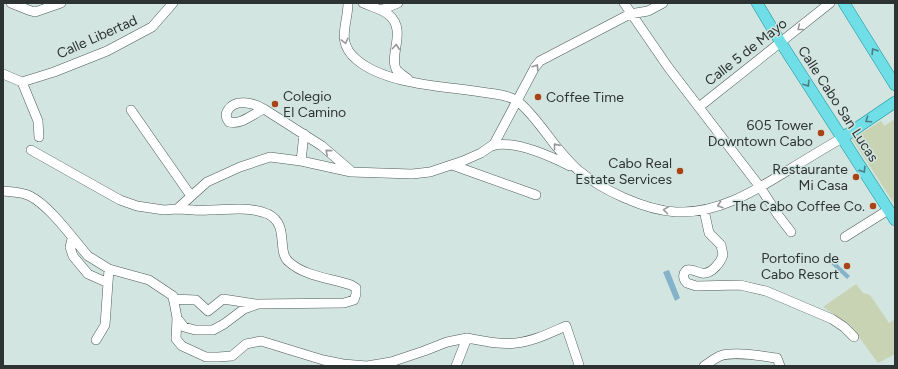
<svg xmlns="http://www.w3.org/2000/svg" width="898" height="369" font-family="Figtree,sans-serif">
<rect width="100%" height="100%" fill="#d3e5e0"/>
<path fill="#c8d3b3" d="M 895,119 L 895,205 L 852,139 L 881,121 L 884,126 Z
M 856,284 L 863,293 L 870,295 L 889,323 L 895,319 L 895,354 L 878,363 L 850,325 L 823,307 Z"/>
<path fill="#84b2c9" d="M 833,260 L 850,276 L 847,279 L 830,263 Z
M 669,270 L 680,298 L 675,301 L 663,272 Z"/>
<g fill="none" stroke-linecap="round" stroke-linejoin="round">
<g stroke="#4c5c58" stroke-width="10">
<path id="minor" d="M 11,3 L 31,11 L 35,12 L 61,3
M 348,3 C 348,25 335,42 357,60 C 387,85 444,86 481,92 C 492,94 507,94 517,101 C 529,109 545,132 555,145 C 562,153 569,162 578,170 C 602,190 644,210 676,212 C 717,214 753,192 787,171 C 805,160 823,149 842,138
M 363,3 C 372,7 382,9 389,15 C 407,30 389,55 396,69 C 399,73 404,76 408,79
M 624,3 L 668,67 L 760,187 L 778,215 L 791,232
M 381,10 L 398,3
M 3,74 L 22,82 L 38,121 L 39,137
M 22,82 L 54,72 L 107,51 L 152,27 L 173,3
M 699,107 L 830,3
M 264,109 C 252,114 242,125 229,122 C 226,118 225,114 228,110 C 235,98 254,103 264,109 L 322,146 L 350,170
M 131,110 L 191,196
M 492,146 C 513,139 550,156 570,166
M 31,150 L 120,200 L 137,206 L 164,210 L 177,209 L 207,182 L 240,167 L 270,157 L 301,161 L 351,172 L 412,174 L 430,172 L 463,161 L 481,153 L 494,144 L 535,67 L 540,61 L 630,14 L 648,11 L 663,3
M 301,161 L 304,134
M 452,165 L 536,195
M 3,191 C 12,192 22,192 30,196 C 50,206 73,239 88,256 L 109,269 L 149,280 L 173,296 L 177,318 L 176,339 L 182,346 L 206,357 L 218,357 L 232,356 L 246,344 L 261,341 L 323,360 L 343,364 L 367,366 L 391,362 L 424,351 L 447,342 L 467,338
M 704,210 L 709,233 L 721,245 L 723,255 C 721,262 711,275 702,273 C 696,272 693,269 687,270 C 682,274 683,279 687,283 L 696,286 L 740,285 L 766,291 L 832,319 L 844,327 L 854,337
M 845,237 L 888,210
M 72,239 L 70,247 L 73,256 L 88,274 L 108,283
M 173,299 L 196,300 L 208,311 L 223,299 L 256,304
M 177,318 L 184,327 L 195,330 L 213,330 L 224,324 L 244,309 L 258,304 L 344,303 L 354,300 L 356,294 L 356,288 L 351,285 C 331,278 306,277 289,262 C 276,251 290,225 268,214 C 249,206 228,210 208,210 C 198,211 188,209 177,209
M 96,340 L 105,325 L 109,269
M 456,366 L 467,338 C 483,341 500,345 516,343 C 534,341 550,333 566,326 L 579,365
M 704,366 C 709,363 715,358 720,356 C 734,351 761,356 777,358 L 780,366"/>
</g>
<g stroke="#1a949d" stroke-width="12">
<path id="major" d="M 757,3 L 781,43 L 895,220
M 844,3 L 895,85
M 842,138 L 895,102"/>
</g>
<use href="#minor" stroke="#fff" stroke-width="9"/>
<use href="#major" stroke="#6fdee7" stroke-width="11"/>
</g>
<defs><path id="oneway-chevron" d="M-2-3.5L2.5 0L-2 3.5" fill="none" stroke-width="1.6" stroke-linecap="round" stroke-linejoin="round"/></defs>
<g stroke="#969998">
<use href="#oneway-chevron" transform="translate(800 28) rotate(141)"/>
<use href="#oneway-chevron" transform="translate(345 41) rotate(76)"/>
<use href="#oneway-chevron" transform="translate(396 47) rotate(-85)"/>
<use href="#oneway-chevron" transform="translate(536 67) rotate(-56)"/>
<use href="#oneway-chevron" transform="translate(556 146) rotate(-129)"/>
<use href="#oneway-chevron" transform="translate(328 152) rotate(-139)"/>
<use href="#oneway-chevron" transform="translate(720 205) rotate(162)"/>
<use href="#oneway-chevron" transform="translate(666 210) rotate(-172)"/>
</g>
<g stroke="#4b8083">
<use href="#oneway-chevron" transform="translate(874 51) rotate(-122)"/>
<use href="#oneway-chevron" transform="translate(807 84) rotate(57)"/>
<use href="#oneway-chevron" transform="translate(868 120) rotate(146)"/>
<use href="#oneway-chevron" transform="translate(863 170) rotate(57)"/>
</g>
<g fill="#a84313" stroke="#d3e5e0" stroke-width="1.5">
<circle cx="538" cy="97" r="4"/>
<circle cx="275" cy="104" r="4"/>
<circle cx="821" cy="133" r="4"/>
<circle cx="680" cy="171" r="4"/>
<circle cx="856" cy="177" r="4"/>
<circle cx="873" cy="206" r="4"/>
<circle cx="847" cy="266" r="4"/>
</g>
<g text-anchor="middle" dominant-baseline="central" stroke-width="3" stroke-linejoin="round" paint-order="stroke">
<g font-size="14" fill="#2d3332" stroke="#d3e5e0">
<text transform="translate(97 37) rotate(-24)">Calle Libertad</text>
<text transform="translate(746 52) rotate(-38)">Calle 5 de Mayo</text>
<text transform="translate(838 104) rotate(57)">Calle Cabo San Lucas</text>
</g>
<g font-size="14" fill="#2d3332" stroke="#d3e5e0" text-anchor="end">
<text x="283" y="96" text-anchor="start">Colegio<tspan x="283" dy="16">El Camino</tspan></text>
<text x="546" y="97" text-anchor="start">Coffee Time</text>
<text x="813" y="125">605 Tower<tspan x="813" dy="16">Downtown Cabo</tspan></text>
<text x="672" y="163">Cabo Real<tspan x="672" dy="16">Estate Services</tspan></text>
<text x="848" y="169">Restaurante<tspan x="848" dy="16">Mi Casa</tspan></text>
<text x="865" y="206">The Cabo Coffee Co.</text>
<text x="839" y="258">Portofino de<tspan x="839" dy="16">Cabo Resort</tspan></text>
</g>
</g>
<rect width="898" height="369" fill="none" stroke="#2d3332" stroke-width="8"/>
</svg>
